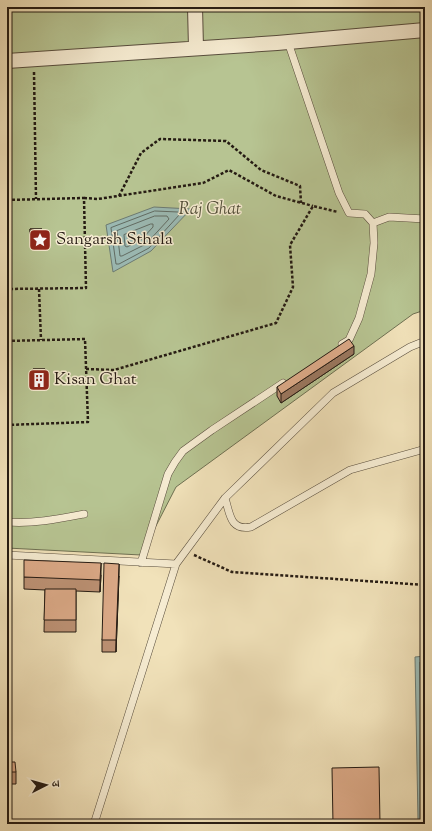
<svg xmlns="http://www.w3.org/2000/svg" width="432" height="831" font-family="'Sorts Mill Goudy','Noto Serif Devanagari',serif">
<rect width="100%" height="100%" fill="#f1e2ba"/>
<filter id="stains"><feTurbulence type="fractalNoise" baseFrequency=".005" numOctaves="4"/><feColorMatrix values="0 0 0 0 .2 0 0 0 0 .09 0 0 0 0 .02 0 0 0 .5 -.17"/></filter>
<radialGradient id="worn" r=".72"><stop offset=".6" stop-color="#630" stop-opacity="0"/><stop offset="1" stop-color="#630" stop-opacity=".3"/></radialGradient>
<path fill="#b7c492" stroke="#6e7052" d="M 7,7 L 425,7 L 425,310 L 413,314 L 176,487 L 141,555 L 7,548 Z"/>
<path fill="#9cbcb7" stroke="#6c7c75" d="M 154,207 L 191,209 L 151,251 L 113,272 L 106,225 Z
M 425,656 L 425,823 L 418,820 L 415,657 Z"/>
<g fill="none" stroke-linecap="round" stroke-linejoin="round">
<path stroke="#606c65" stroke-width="1" d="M 155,211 L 178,212 L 180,214 L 149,248 L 119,264 L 116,264 L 111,228 Z
M 155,216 L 167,216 L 169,219 L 146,244 L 122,256 L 120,256 L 117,231 Z
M 151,224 L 153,224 L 153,227 L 142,239 L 127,247 L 125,246 L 124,235 Z
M 425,660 L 421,661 L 420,662 L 422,816 L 425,818"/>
<g stroke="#584d3d" stroke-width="8">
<path id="lane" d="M 288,42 L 339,193 L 349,213 L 365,214 L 373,223 L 374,243 L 371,274 L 359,318 L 349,340 L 342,344
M 373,223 L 389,217 L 425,219
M 225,498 C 230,514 230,531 251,527 L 350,470 L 425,449
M 7,522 C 33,524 58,519 84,514
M 7,555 L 176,564
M 141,563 L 168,474 L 175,462 L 183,451 L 212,430 L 283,383
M 94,824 L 176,564 L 225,498 L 333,393 L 410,347 L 425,341"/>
</g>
<g stroke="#584d3d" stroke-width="16">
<path id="street" d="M 195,7 L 196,48
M 7,61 L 277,43 L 425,30"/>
</g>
<path stroke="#251b13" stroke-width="2.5" stroke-dasharray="3 2" stroke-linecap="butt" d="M 34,72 L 36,199
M 119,196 L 141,153 L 160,139 L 226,141 L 261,170 L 300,186 L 301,203
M 84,198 L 98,199 L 203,183 L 229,170 L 276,196 L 313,206
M 7,200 L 84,198 L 86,288 L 7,289
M 39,289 L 41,340
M 7,341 L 85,339 L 88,422 L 7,425
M 86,369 L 114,370 L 276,323 L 293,287 L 290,245 L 313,206 L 338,212
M 194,555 L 232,572 L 425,585"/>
<use href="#lane" stroke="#f6ecd2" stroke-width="7"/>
<use href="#street" stroke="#f6ecd2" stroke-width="14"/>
</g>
<path fill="#bd9275" stroke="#251b13" d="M 30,229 L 42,229 L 42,246 L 30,246 Z
M 354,354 L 281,403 L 277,396 L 277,387 Z
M 33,369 L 45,369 L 45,386 L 33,386 Z
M 101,575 L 100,592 L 76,591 L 76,632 L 44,632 L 45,590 L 24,589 L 24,577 Z
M 119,576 L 116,652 L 102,652 L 102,640 Z
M 7,744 L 9,762 L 16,772 L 16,784 L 11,784 L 11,799 L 7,799 Z"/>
<path fill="#9a775f" stroke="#251b13" d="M 354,346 L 354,354 L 281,403 L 281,394 Z
M 101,563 L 101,575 L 100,592 L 100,580 Z
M 119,564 L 119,576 L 116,652 L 116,640 Z"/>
<path fill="#dcaa88" stroke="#251b13" d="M 30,229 L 42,229 L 42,242 L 30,242 Z
M 349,339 L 354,346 L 281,394 L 277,387 Z
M 33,369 L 45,369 L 45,382 L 33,382 Z
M 24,560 L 101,563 L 100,580 L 24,577 Z
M 104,563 L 119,564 L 116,640 L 102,640 Z
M 45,589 L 76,589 L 76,620 L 44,620 Z
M 7,744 L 9,762 L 15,762 L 16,772 L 10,772 L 11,786 L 7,787 Z
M 379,767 L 380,824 L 333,824 L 332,768 Z"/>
<defs>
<g id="sight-square" transform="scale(1.15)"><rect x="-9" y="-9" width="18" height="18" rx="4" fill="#8f2418" stroke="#f6ecd2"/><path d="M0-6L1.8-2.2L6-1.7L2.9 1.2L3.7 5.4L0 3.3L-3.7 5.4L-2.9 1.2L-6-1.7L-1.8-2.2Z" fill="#fff"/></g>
<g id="building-square" transform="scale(1.15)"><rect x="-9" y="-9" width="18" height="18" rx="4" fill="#8f2418" stroke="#f6ecd2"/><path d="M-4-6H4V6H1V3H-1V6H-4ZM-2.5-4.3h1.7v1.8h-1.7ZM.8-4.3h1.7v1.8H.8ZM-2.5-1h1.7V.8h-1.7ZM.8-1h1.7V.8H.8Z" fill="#fff"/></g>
</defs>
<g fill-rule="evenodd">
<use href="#sight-square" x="40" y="240"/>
<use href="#building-square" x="39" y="380"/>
</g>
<g text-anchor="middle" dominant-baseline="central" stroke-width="3" stroke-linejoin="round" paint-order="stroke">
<g font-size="17" font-style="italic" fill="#514e39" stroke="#f6ecd2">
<text x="210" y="210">Raj Ghat</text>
</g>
<g font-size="17" fill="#251b13" stroke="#f6ecd2" text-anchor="start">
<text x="56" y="240">Sangarsh Sthala</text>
<text x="54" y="380">Kisan Ghat</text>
</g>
</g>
<rect width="432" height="831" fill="none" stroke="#f1e2ba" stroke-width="24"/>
<rect x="8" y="8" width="416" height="815" fill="none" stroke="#251b13" stroke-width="2"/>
<rect x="12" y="12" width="408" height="807" fill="none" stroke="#251b13"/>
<g transform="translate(46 785) rotate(84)" stroke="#f6ecd2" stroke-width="3" paint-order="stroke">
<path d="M0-3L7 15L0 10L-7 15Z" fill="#251b13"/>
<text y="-6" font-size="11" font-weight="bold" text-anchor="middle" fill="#251b13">उ</text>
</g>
<rect width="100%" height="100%" filter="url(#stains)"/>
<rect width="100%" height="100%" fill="url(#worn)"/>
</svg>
